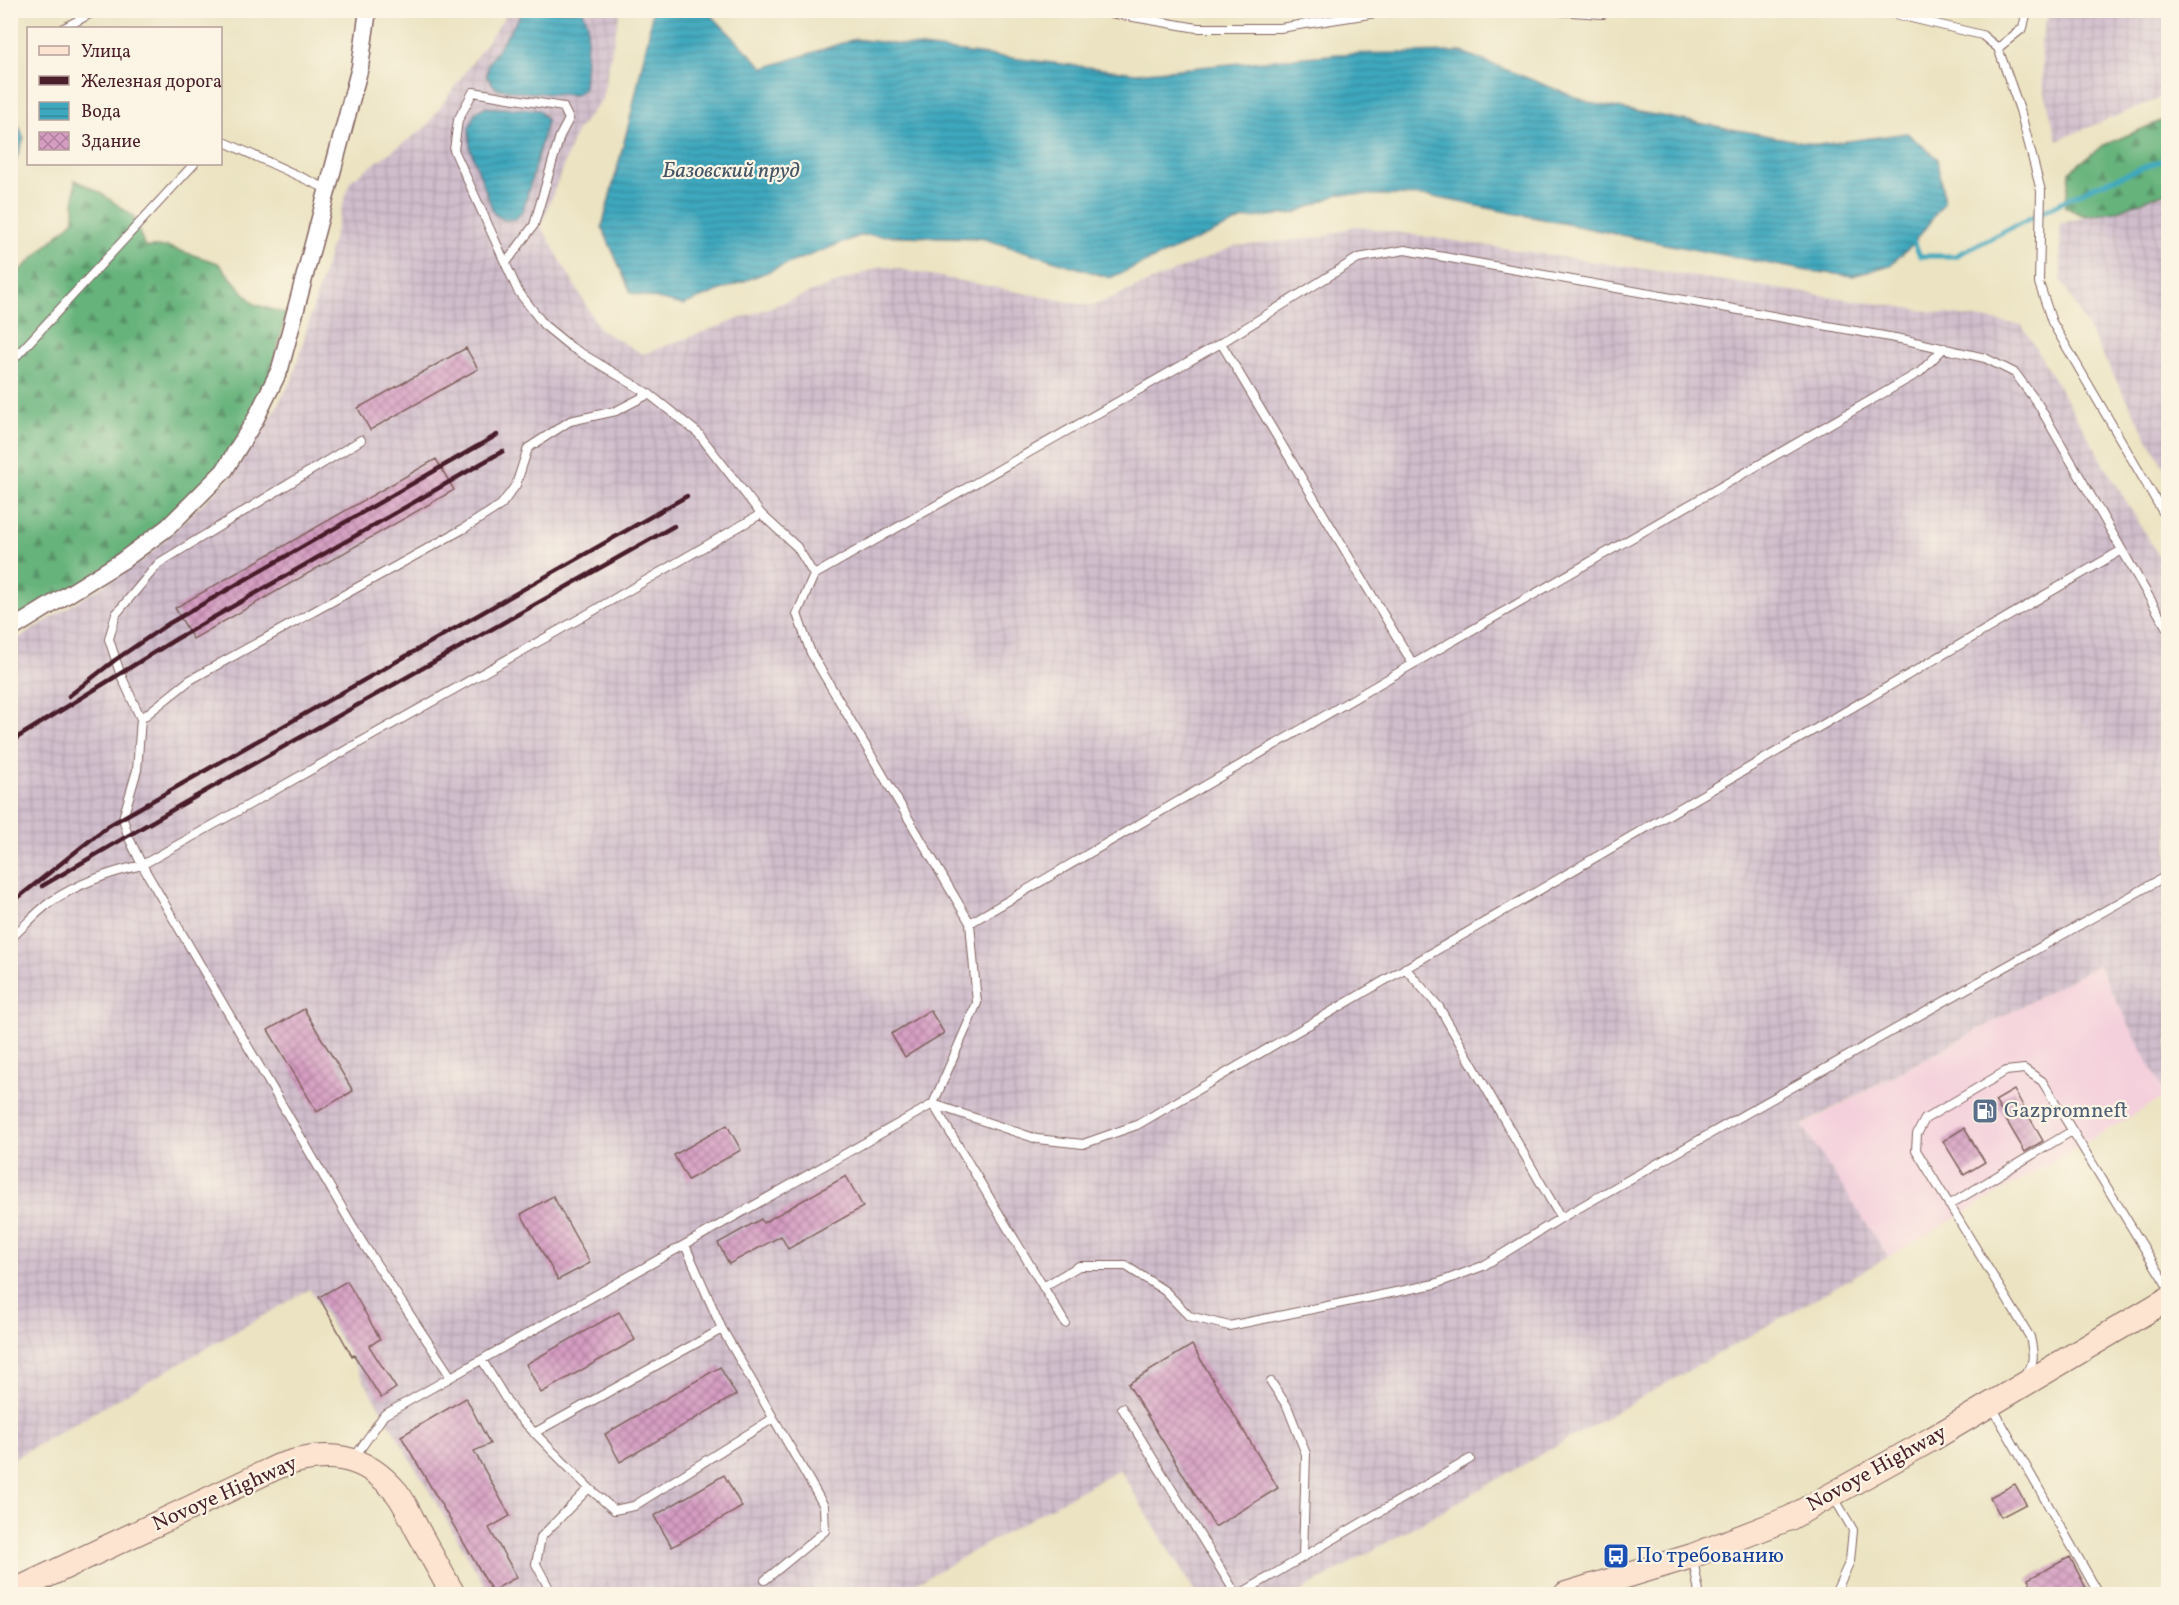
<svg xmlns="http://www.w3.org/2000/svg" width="2179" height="1605" font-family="Vollkorn,serif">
<defs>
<pattern id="industrial-grid" width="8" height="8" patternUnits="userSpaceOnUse" patternTransform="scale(1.5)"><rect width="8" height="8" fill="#d0bdcc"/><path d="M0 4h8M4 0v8" fill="none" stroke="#b4a2af"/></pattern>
<pattern id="forest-firs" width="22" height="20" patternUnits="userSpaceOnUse" patternTransform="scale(1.5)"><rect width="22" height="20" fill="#66b37c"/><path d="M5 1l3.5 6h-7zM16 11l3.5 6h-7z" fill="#569166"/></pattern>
<pattern id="water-rules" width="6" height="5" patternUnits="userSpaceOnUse" patternTransform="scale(1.5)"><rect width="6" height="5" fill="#3ea8be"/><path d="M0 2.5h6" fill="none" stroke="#36889b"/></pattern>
<pattern id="building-cross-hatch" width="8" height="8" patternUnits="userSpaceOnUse" patternTransform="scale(1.5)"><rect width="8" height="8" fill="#d59dc2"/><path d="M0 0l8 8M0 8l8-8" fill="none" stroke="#af7f9e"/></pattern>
</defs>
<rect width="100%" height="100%" fill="#fcf5e5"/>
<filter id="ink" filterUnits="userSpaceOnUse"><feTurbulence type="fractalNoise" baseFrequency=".0167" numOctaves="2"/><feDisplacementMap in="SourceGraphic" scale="12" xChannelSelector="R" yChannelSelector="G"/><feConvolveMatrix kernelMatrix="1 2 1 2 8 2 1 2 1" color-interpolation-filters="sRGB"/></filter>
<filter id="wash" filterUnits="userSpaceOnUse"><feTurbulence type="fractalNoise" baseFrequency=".008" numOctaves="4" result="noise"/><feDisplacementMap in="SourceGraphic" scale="24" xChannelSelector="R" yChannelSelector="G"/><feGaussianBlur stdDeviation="1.35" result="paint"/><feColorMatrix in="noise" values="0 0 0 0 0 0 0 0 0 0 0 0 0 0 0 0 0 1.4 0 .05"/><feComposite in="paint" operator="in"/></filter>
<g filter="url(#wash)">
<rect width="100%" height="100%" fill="#ebe3c1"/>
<path fill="#f4cfdc" d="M 2098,965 L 2166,1096 L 1888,1257 L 1802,1126 Z"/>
<path fill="url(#industrial-grid)" d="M 509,11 L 620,11 L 602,99 L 576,132 L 541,226 L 600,330 L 643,354 L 883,266 L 1092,306 L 1235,246 L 1324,237 L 1354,226 L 2022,325 L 2168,572 L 2168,1095 L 2166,1096 L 2098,965 L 1802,1125 L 1888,1257 L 1296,1594 L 1196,1594 L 1119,1469 L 897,1594 L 490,1594 L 310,1289 L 11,1460 L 11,643 L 142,561 L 231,476 L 262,432 L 292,380 L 350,181 L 426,127 Z
M 2049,11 L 2168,11 L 2168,95 L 2057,140 L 2043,85 L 2041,41 Z
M 2168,193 L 2168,475 L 2061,279 L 2060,224 Z"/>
<path fill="url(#forest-firs)" stroke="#586954" stroke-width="1.5" d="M 2168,118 L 2168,191 L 2120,210 L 2085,216 L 2065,207 L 2070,171 L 2102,146 Z
M 75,180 L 99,192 L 133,216 L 145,247 L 168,247 L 218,263 L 254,304 L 286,314 L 270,378 L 233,457 L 163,528 L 11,632 L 11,279 L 74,220 Z"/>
<path fill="url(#water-rules)" stroke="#446474" stroke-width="1.5" d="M 524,10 L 583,11 L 588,24 L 584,88 L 575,95 L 520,92 L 496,88 L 487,77 L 488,64 Z
M 652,10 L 707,11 L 764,68 L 855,39 L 1136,73 L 1338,54 L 1462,52 L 1590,103 L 1819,145 L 1907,133 L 1938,159 L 1944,203 L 1914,243 L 1890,265 L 1853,276 L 1808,271 L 1665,244 L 1429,196 L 1339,194 L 1295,213 L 1244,219 L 1110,278 L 981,238 L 862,235 L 683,305 L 631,293 L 602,227 L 630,119 L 649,33 Z
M 484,107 L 539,110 L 547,121 L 524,208 L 516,219 L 504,220 L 494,214 L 470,148 L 469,128 L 475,113 Z
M 11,108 L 24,138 L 11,174 Z"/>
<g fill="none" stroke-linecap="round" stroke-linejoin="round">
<path stroke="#3ea8be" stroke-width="5" d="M 1914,243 L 1920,256 L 1955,256 L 2090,188 L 2168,158"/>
</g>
<g id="blocks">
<path fill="url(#building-cross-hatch)" d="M 466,348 L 478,369 L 370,430 L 358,408 Z
M 436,459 L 454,490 L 193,639 L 175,608 Z
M 304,1009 L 353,1091 L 317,1112 L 268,1030 Z
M 930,1010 L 944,1033 L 905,1057 L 891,1034 Z
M 2014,1090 L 2043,1141 L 2025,1152 L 1995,1101 Z
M 727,1125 L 741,1150 L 688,1180 L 674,1155 Z
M 1964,1128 L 1985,1162 L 1964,1175 L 1943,1141 Z
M 846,1176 L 863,1207 L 788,1249 L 781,1236 L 729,1264 L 718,1243 L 761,1219 L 763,1223 Z
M 553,1196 L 590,1263 L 558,1280 L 521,1214 Z
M 347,1281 L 380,1339 L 369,1346 L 396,1388 L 381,1398 L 354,1355 L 352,1356 L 319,1297 Z
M 619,1312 L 635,1340 L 541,1393 L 526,1364 Z
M 1192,1345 L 1278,1488 L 1215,1527 L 1128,1384 Z
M 720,1367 L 736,1395 L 620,1462 L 605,1434 Z
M 466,1398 L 490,1444 L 474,1451 L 510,1516 L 489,1528 L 517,1577 L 492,1591 L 401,1436 Z
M 724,1475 L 742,1507 L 672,1547 L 654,1516 Z
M 2015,1484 L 2026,1504 L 2001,1517 L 1990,1497 Z
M 2070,1557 L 2089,1594 L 2036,1594 L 2028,1579 Z"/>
</g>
</g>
<g filter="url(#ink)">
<use href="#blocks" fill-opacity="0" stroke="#826460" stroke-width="1.5"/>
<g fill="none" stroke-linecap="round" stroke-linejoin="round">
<g stroke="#826460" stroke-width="10">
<path id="service" d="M 1093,10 L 1197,28 L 1280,28 L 1376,13 L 1427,10
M 1541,10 L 1603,14 L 1608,10
M 1878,10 L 1982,35 L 1998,48 L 2020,110 L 2041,191 L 2039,283 L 2052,322 L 2168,521
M 64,28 L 97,10
M 1998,48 L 2023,28 L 2027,10
M 220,140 L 327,189
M 506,263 L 534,225 L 560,136 L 569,119 L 563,107 L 473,92 L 458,120 L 454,150 L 518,291 L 544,325 L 571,347 L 649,394 L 698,433 L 761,514
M 1221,343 L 1413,664
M 10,363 L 194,164
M 361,440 L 159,563 L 116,614 L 109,639 L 120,673 L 141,719 L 137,770 L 123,818 L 128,836 L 142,865 L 586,615 L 761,514 L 797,547 L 814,575 L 797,614 L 811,653 L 970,923 L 977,1003 L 933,1104 L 451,1377
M 814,575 L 1221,343 L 1358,258 L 1405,250 L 1906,340 L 1985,358 L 2015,373 L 2038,404 L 2122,550
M 141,719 L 190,680 L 463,529 L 501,505 L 516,485 L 528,448 L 570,421 L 616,411 L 649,394
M 970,923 L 1413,664 L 1920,372 L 1944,348
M 10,939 C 24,927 37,911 52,901 C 79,883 111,872 142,865 L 362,1242 L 451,1377 L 384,1415 L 354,1458
M 1405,968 L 1439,1007 L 1561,1218
M 933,1104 L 1037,1139 L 1083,1144 L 1137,1125 L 2122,550 L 2168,630
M 933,1104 L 1065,1323
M 1949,1205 L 2072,1131
M 685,1245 L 722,1329 L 824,1506 L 825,1531 L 765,1580
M 1043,1287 L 1079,1266 L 1126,1266 L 1165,1291 L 1189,1316 L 1229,1326 L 1435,1284 L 1483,1266 L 1561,1218 L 2168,875
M 482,1360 L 513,1411 L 589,1488 L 614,1510 L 634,1506 L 772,1419
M 2025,1375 C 2036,1364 2033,1351 2030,1337 L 1916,1150 L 1917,1134 L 1925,1119 L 2006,1071 L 2024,1069 L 2042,1081 L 2168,1287
M 1271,1382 L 1287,1406 L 1306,1454 L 1303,1557
M 1991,1405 L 2099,1594
M 1122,1408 L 1236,1594
M 534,1433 L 722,1329
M 1833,1496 L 1853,1530 L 1850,1561 L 1835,1594
M 1693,1559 L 1699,1592 L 1697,1594
M 552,1594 L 536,1564 L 541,1537 L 589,1488
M 1240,1594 L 1470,1459"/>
</g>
<g stroke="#826460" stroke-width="19">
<path id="minor" d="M 10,630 L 122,561 L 168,527 L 224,471 L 255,420 L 280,369 L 360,67 L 368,10"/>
</g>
<g stroke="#826460" stroke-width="26">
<path id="secondary" d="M 10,1593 L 279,1466 C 326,1450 364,1453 397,1493 C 405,1503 411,1517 417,1529 C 429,1551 441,1573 453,1594
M 1566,1594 L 1692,1556 L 1790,1518 L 1932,1439 L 2168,1299"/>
</g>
<use href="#service" stroke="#fff" stroke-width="8"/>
<use href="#minor" stroke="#fff" stroke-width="16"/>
<use href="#secondary" stroke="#fde4d0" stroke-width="24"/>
<path stroke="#4a1f2b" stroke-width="4.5" d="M 69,696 L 115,660 L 168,624 L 497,435
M 10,742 L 176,639 L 503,451
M 42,886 L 179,806 L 674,526
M 10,904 L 108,826 L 687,496"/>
</g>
</g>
<defs>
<g id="fuel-square" transform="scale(1.35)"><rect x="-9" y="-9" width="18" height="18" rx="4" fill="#5c6f8a" stroke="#fcf5e5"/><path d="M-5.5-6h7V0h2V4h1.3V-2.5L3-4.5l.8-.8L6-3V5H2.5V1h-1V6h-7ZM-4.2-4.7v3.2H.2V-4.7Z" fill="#fff"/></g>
<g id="bus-square" transform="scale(1.35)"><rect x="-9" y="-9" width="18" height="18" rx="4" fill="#1a4fb4" stroke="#fcf5e5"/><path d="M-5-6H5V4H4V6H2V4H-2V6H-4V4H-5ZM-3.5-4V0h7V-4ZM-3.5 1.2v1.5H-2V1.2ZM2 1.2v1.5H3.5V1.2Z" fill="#fff"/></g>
</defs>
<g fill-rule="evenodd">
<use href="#fuel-square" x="1985" y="1111"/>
<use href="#bus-square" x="1616" y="1556"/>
</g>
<g text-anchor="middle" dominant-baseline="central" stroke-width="4.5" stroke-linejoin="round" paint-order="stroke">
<g font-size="21" fill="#4e5e75" stroke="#fcf5e5" text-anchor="start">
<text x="2004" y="1111">Gazpromneft</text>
</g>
<g font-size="21" fill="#4a1f2b" stroke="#fcf5e5">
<text transform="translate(1877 1469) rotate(-29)">Novoye Highway</text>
<text transform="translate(225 1494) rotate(-24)">Novoye Highway</text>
</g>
<g font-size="21" fill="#164399" stroke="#fcf5e5" text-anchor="start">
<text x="1636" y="1556">По требованию</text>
</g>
<g font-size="22" font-style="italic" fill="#455666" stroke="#fcf5e5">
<text x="731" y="171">Базовский пруд</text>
</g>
</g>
<rect width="2179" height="1605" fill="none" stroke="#fcf5e5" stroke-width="36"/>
<rect x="27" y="27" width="195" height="138" fill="#fcf5e5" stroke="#b59f9b" stroke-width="1.5"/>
<rect x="39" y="46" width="30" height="9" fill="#fde4d0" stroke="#b59f9b" stroke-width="1.5"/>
<text x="81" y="57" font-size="18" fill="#4a1f2b">Улица</text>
<rect x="39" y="76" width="30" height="9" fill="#4a1f2b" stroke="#b59f9b" stroke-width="1.5"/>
<text x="81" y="87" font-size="18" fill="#4a1f2b">Железная дорога</text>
<rect x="39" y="102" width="30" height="18" fill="url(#water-rules)" stroke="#b59f9b" stroke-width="1.5"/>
<text x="81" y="117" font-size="18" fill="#4a1f2b">Вода</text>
<rect x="39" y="132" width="30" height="18" fill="url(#building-cross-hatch)" stroke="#b59f9b" stroke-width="1.5"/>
<text x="81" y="147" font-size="18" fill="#4a1f2b">Здание</text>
</svg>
